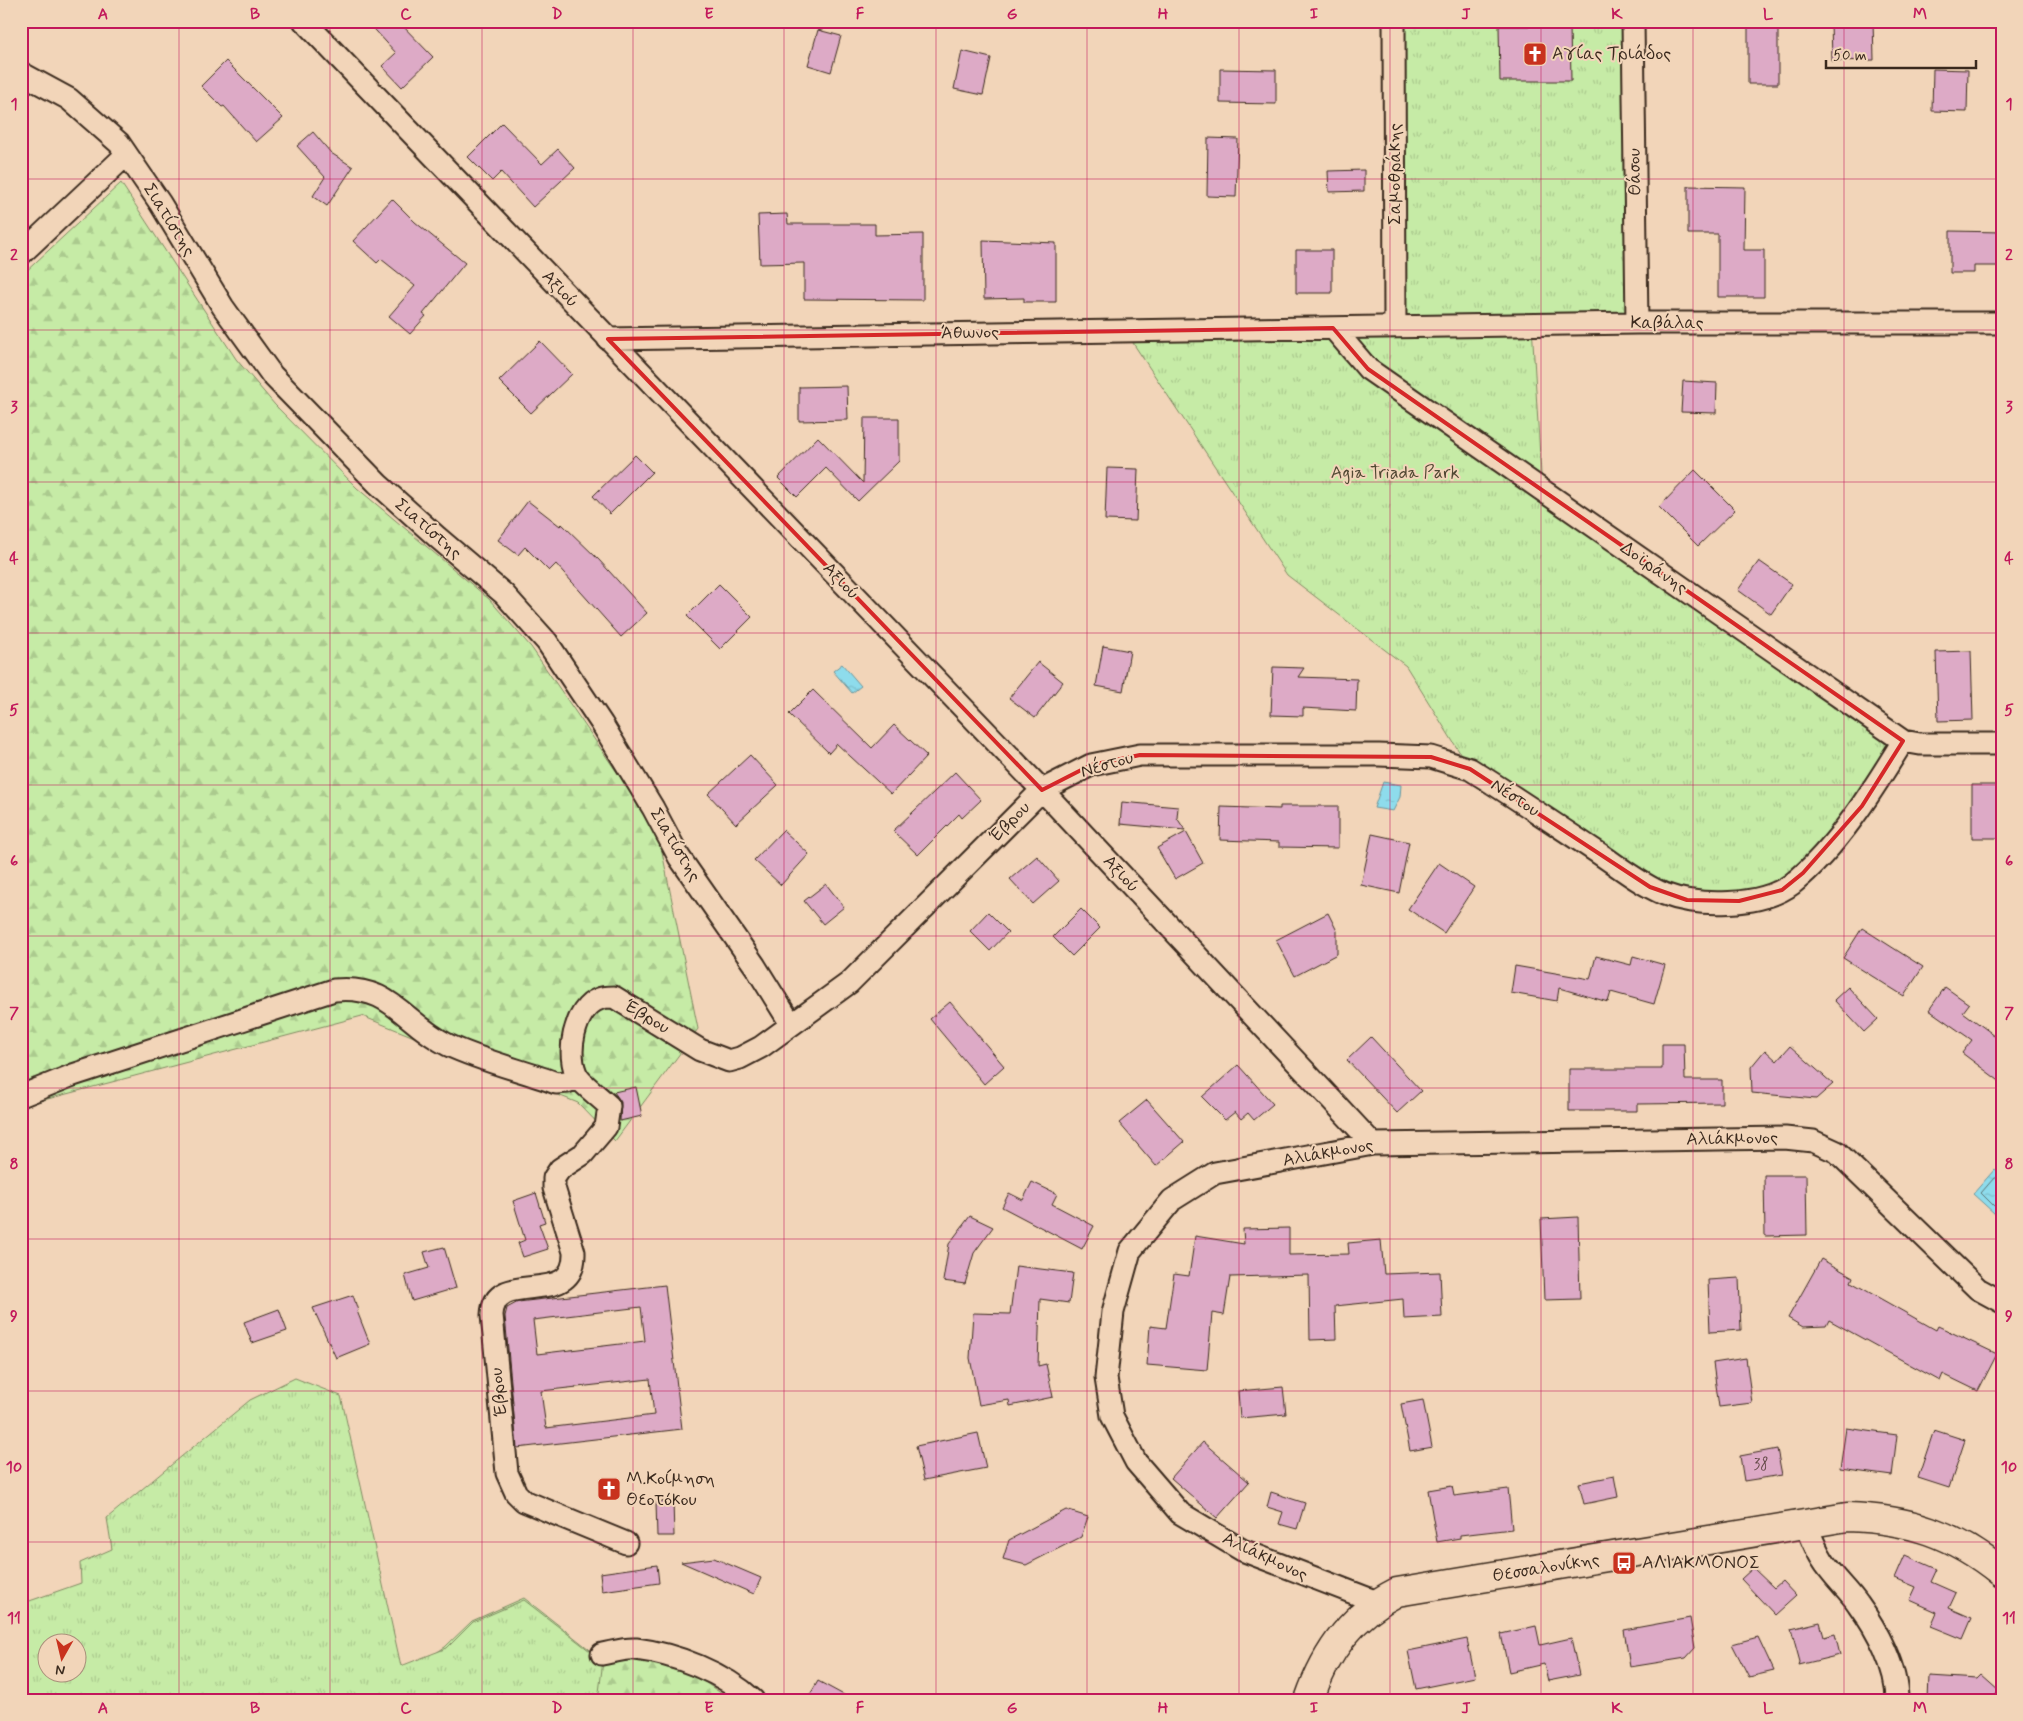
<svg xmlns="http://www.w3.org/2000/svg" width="2023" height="1721" font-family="Mynerve,sans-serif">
<defs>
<pattern id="forest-firs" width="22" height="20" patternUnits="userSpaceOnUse" patternTransform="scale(1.25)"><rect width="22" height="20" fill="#c6eba6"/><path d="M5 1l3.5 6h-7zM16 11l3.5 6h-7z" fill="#abca8e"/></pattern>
<pattern id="park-tufts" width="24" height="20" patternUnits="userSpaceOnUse" patternTransform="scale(1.25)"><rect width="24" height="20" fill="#c6eba6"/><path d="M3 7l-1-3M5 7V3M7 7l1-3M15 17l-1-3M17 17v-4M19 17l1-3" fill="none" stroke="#abca8e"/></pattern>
<pattern id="water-ripples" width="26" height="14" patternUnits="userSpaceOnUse" patternTransform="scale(1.25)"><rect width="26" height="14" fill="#8edcec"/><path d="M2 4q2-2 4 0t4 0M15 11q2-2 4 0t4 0" fill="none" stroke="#7bbdca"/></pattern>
</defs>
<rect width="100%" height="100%" fill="#f2d5b9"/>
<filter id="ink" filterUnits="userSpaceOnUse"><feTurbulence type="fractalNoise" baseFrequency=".02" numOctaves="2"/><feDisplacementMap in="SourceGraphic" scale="10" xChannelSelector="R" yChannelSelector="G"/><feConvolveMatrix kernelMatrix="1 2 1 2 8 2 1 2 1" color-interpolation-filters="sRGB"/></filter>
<g filter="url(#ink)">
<path fill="url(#forest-firs)" stroke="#808a62" d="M 121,183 L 236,359 L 275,405 L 357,488 L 489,599 L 531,647 L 658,832 L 698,1029 L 615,1141 L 578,1103 L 362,1016 L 21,1106 L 21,276 Z
M 524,1598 L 603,1660 L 633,1651 L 690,1672 L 731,1700 L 392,1700 L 387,1685 L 445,1647 L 472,1621 Z"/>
<path fill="url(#park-tufts)" stroke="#808a62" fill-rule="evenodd" d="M 1394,21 L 1633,21 L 1637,323 L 1532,325 L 1542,490 L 1903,741 L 1791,884 L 1687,900 L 1470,769 L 1406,666 L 1287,575 L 1125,331 L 1395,327 Z
M 295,1378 L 341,1396 L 401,1666 L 447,1648 L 473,1622 L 524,1600 L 603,1661 L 598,1700 L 21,1700 L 21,1604 L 81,1583 L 80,1563 L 112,1549 L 107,1518 L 250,1400 ZM 48,1644 L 78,1644 L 78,1674 L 48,1674 Z"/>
<path fill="url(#water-ripples)" stroke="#6d959a" d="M 842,664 L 861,686 L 852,693 L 833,671 Z
M 1383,782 L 1401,785 L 1400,797 L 1393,811 L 1374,808 Z
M 1995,1169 L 2002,1175 L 2002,1191 L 2000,1194 L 2002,1207 L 1995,1214 L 1973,1194 Z"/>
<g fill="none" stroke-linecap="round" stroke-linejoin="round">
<path stroke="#5c7170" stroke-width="1" d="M 2002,1178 L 1994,1178 L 1981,1193 L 1994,1206 L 2002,1204"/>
</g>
<path fill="#ddaac6" stroke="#3b2a1e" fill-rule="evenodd" d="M 367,21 L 398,21 L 433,57 L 402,87 L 382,66 L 396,53 Z
M 1748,21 L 1778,21 L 1778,84 L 1748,84 Z
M 1831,21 L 1873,21 L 1874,60 L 1832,61 Z
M 1499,26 L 1570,26 L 1571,81 L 1500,81 Z
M 818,30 L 841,36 L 831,72 L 808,65 Z
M 962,51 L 991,58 L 983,95 L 954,89 Z
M 226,61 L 283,118 L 256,142 L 224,106 L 222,107 L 201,86 Z
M 1220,69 L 1276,70 L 1276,104 L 1220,103 Z
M 1933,69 L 1968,70 L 1967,112 L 1932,111 Z
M 502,123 L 542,164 L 558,149 L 575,168 L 533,207 L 501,172 L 492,181 L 468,157 Z
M 313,132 L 331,153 L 353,167 L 327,206 L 313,196 L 325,177 L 297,146 Z
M 1208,138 L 1238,139 L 1236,197 L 1207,196 Z
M 1364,170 L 1364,191 L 1329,192 L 1328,171 Z
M 1688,186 L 1745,187 L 1744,250 L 1764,250 L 1764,297 L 1718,297 L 1718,234 L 1688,234 Z
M 392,199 L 415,222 L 465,263 L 423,314 L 426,316 L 410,334 L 389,316 L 415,286 L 381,259 L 377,263 L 353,241 Z
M 787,214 L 788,224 L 875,224 L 875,235 L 923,234 L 923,300 L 804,299 L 804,263 L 760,264 L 758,215 Z
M 1950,231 L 2002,232 L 2002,266 L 1974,266 L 1974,273 L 1950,273 Z
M 983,240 L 1056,243 L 1056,302 L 1024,302 L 1024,298 L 984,299 Z
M 1296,250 L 1332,250 L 1332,293 L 1296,293 Z
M 540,341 L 572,374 L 531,413 L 499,381 Z
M 1683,381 L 1717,383 L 1716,413 L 1681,412 Z
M 847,386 L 848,420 L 799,421 L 799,387 Z
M 864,418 L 899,418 L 899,461 L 858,501 L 826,468 L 797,497 L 778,478 L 818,437 L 863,483 Z
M 635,455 L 652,472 L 610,514 L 593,496 Z
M 1107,468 L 1138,469 L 1136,521 L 1105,520 Z
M 1695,470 L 1735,510 L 1698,546 L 1659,507 Z
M 528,501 L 560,526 L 562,524 L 599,560 L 647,613 L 621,637 L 556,564 L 549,571 L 525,547 L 518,555 L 498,540 Z
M 1759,561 L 1792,584 L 1771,614 L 1738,590 Z
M 719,584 L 752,617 L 720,649 L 687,616 Z
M 1103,646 L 1130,651 L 1123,691 L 1096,686 Z
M 1971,651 L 1973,720 L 1938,721 L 1936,652 Z
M 1038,662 L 1063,682 L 1035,718 L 1009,698 Z
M 1273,667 L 1304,668 L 1298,677 L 1357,679 L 1356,711 L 1303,708 L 1303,716 L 1271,715 Z
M 813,690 L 872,748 L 894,725 L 927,756 L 891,794 L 837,744 L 829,753 L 789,714 Z
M 750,755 L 778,785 L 736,824 L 708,794 Z
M 955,772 L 981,800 L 962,818 L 959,814 L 918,855 L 893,831 Z
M 1972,785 L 2002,785 L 2002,838 L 1972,838 Z
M 1122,802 L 1178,807 L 1177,818 L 1185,830 L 1120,824 Z
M 1280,806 L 1338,806 L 1338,848 L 1279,847 L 1279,842 L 1220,840 L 1221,807 L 1280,809 Z
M 783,830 L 809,854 L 781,885 L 754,860 Z
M 1186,832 L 1203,863 L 1175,879 L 1157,848 Z
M 1372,834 L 1409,842 L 1399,893 L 1361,885 Z
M 1037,856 L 1059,881 L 1033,904 L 1010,879 Z
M 1439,863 L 1474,887 L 1444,933 L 1408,909 Z
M 826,884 L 844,907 L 823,924 L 804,901 Z
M 1081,909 L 1100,928 L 1072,956 L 1053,937 Z
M 988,912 L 1008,932 L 990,951 L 970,931 Z
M 1328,913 L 1337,931 L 1337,954 L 1295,976 L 1276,940 Z
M 1862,928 L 1923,967 L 1904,996 L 1843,958 Z
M 1596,956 L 1631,965 L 1633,956 L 1665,965 L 1654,1004 L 1611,992 L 1608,1002 L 1559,988 L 1557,1001 L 1511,993 L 1515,966 L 1590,979 Z
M 1848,987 L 1878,1019 L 1864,1032 L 1834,1000 Z
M 1945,987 L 1969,1004 L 1963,1012 L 2002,1041 L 2002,1083 L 1962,1053 L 1972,1040 L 1929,1010 Z
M 950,1002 L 1004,1066 L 984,1084 L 930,1019 Z
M 1371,1037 L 1421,1091 L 1397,1113 L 1347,1060 Z
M 1662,1044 L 1684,1044 L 1685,1080 L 1722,1080 L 1722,1103 L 1637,1104 L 1637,1111 L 1569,1111 L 1569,1069 L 1662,1069 Z
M 1790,1046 L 1833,1084 L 1816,1099 L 1752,1093 L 1751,1067 L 1765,1050 L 1777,1061 Z
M 1238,1065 L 1273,1104 L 1254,1120 L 1248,1113 L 1241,1119 L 1235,1112 L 1225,1120 L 1202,1097 Z
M 636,1087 L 642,1116 L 620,1121 L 621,1102 L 614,1092 Z
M 1147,1100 L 1184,1142 L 1156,1166 L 1119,1123 Z
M 1764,1175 L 1806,1175 L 1807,1235 L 1765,1236 Z
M 1032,1182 L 1057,1194 L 1052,1204 L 1094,1226 L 1082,1249 L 1002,1207 L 1009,1193 L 1023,1200 Z
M 536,1193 L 545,1222 L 539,1224 L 548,1249 L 523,1257 L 518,1243 L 525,1240 L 513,1201 Z
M 970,1216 L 993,1227 L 974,1253 L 965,1284 L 943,1281 L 949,1244 Z
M 1578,1217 L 1580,1299 L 1544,1300 L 1541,1219 Z
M 1289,1228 L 1289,1255 L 1349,1254 L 1348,1243 L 1381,1240 L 1384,1274 L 1440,1272 L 1442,1317 L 1404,1319 L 1403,1299 L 1335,1306 L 1336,1339 L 1310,1340 L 1309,1275 L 1230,1277 L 1224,1315 L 1212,1313 L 1207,1370 L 1147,1365 L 1150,1326 L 1166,1328 L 1174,1274 L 1189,1276 L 1195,1236 L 1244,1244 L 1243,1229 Z
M 444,1247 L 456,1288 L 412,1301 L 405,1275 L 429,1268 L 424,1252 Z
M 1821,1259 L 1853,1277 L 1851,1282 L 1936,1330 L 1938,1326 L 1997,1354 L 1978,1391 L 1943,1374 L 1940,1381 L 1829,1320 L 1826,1326 L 1803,1327 L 1788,1318 Z
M 1016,1266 L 1073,1273 L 1069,1303 L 1040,1299 L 1038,1366 L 1046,1364 L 1053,1397 L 1010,1406 L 1009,1400 L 979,1405 L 970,1358 L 973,1313 L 1010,1314 Z
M 1739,1278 L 1741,1330 L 1710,1332 L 1708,1280 Z
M 665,1285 L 682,1429 L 517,1448 L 505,1316 L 507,1308 L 518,1302 ZM 641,1307 L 645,1341 L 537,1354 L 533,1320 ZM 650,1379 L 654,1415 L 546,1428 L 541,1391 Z
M 353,1295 L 358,1311 L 357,1311 L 370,1344 L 336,1358 L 313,1308 Z
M 279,1309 L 287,1331 L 252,1343 L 244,1322 Z
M 1746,1358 L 1752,1403 L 1719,1407 L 1713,1363 Z
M 1283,1387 L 1286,1414 L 1240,1418 L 1238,1391 Z
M 1423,1400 L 1432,1447 L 1410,1451 L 1401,1404 Z
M 1846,1428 L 1897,1435 L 1892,1476 L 1840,1469 Z
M 1934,1430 L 1965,1440 L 1949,1488 L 1918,1478 Z
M 978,1433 L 986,1468 L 924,1480 L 916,1446 Z
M 1203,1442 L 1249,1482 L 1217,1518 L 1171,1478 Z
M 1777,1449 L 1782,1475 L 1744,1481 L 1740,1456 Z
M 1614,1476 L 1618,1497 L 1584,1504 L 1579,1483 Z
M 1452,1486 L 1454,1496 L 1508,1489 L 1512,1529 L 1460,1535 L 1460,1538 L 1437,1542 L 1428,1490 Z
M 1271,1492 L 1305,1503 L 1297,1529 L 1279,1524 L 1283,1512 L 1267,1507 Z
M 673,1501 L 674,1536 L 657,1536 L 656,1502 Z
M 1066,1510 L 1088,1517 L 1081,1537 L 1026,1565 L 1003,1559 L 1009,1540 Z
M 1905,1555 L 1937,1569 L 1931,1582 L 1956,1593 L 1949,1608 L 1972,1618 L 1963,1639 L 1931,1626 L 1937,1612 L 1910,1600 L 1916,1587 L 1895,1578 Z
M 714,1558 L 761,1578 L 754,1594 L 681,1562 Z
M 657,1565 L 659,1583 L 602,1591 L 600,1573 Z
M 1753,1568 L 1774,1588 L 1782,1581 L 1796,1596 L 1775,1615 L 1741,1579 Z
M 1690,1618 L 1695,1648 L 1686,1658 L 1630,1667 L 1624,1630 Z
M 1820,1622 L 1824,1637 L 1835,1634 L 1840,1655 L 1799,1665 L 1800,1662 L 1791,1629 Z
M 1536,1626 L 1540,1645 L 1571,1638 L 1579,1675 L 1548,1681 L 1544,1664 L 1509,1672 L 1501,1634 Z
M 1758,1637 L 1774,1671 L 1749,1677 L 1732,1644 Z
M 1467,1639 L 1475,1677 L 1416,1689 L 1408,1651 Z
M 1981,1675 L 1999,1691 L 1991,1700 L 1928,1700 L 1929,1676 L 1977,1679 Z
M 818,1681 L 853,1700 L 807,1700 Z"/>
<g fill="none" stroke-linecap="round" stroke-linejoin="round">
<g stroke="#3b2a1e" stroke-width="25">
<path id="street" d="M 304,21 L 1042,790 L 1373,1144
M 1394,21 L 1395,327
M 1633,21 L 1637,323
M 21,73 L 69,99 L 119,143 L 160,203 L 223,307 L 272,375 L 378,484 L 437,537 L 504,594 L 547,642 L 602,724 L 653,808 L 679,857 L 755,966 L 791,1024
M 21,254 L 126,155
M 1333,328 L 1368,369 L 1903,741 L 1920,744 L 2002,744
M 608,339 L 1637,323 L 2002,323
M 21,1096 L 73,1075 L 334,990 C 392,984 403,1023 448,1045 C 482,1061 521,1070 556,1083 L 567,1082 L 578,1078
M 1806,1524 C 1811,1536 1815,1548 1822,1559 C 1832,1576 1847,1588 1858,1604 C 1877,1630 1897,1667 1897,1700
M 626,1543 L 524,1501 L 516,1493 L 507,1473 L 492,1315 C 494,1265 576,1312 574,1252 L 554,1188 L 554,1178 L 560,1169 L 583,1154 L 606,1127 L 609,1106 C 601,1098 582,1084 578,1077 C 565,1056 574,1008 599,999 C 603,997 609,997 614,997 L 700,1050 L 729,1061 L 740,1058 L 761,1047 L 849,983 L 1042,790 L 1091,765 L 1140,755 L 1379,755 L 1431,757 L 1470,769 C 1513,796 1555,824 1597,852 C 1618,866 1640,884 1664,894 C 1698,907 1761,907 1792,884 C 1837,848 1873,790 1903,741
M 1377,1602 L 1242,1550 L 1180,1513 L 1136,1462 L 1112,1416 L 1106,1378 L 1113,1312 L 1130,1251 L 1172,1200 L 1215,1173 L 1373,1144 L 1785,1138 L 1813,1141 L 1837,1152 L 1978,1289 L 2002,1302
M 602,1654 C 613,1652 625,1648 636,1649 C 676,1654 724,1673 753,1700"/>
</g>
<g stroke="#3b2a1e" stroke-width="31">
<path id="secondary" d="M 1309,1700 C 1325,1653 1353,1614 1397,1592 L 1847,1517 C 1909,1519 1953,1533 2002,1573"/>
</g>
<use href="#street" stroke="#f2d5b9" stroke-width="21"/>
<use href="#secondary" stroke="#f2d5b9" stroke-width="28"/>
</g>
</g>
<path fill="none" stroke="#d62828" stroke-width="4" stroke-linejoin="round" d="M 1333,328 L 1368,369 L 1903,741 L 1862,806 L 1803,873 L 1782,890 L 1739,901 L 1687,900 L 1650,887 L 1470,769 L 1431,757 L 1140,755 L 1091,765 L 1042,790 L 608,339 Z"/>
<path fill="none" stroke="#c2185b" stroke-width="1" stroke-opacity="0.55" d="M 179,21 L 179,1700M 330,21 L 330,1700M 482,21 L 482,1700M 633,21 L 633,1700M 784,21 L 784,1700M 936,21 L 936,1700M 1087,21 L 1087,1700M 1239,21 L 1239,1700M 1390,21 L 1390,1700M 1541,21 L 1541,1700M 1693,21 L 1693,1700M 1844,21 L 1844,1700M 21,179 L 2002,179M 21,330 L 2002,330M 21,482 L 2002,482M 21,633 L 2002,633M 21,785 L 2002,785M 21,936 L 2002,936M 21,1088 L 2002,1088M 21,1239 L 2002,1239M 21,1391 L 2002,1391M 21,1542 L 2002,1542"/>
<defs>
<g id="church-square" transform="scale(1.25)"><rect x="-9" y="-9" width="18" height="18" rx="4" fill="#c8321e" stroke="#f2d5b9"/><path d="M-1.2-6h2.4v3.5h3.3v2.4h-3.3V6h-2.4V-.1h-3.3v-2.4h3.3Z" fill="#fff"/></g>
<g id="bus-square" transform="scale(1.25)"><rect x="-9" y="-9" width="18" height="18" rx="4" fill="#c8321e" stroke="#f2d5b9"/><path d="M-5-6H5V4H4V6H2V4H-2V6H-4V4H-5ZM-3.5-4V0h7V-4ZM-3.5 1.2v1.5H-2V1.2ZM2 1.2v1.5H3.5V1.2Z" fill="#fff"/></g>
</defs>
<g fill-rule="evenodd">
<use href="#church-square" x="1535" y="54"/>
<use href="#church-square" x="609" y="1489"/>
<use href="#bus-square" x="1624" y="1563"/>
</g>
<g text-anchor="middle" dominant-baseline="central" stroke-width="4" stroke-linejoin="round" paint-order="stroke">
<g font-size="15" fill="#644a48">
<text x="1761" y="1465">38</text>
</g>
<g font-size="18" fill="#3b2a1e" stroke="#f2d5b9" text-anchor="start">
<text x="1552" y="54">Αγίας Τριάδος</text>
<text x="626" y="1479">Μ.Κοίμηση<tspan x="626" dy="21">Θεοτόκου</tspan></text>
<text x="1642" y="1563">ΑΛΙΑΚΜΟΝΟΣ</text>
</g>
<g font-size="18" fill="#3b2a1e" stroke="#f2d5b9">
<text transform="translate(1635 172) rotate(-91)">Θάσου</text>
<text transform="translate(1395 174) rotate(-90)">Σαμοθράκης</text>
<text transform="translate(169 220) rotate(58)">Σιατίστης</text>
<text transform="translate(560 289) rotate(46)">Αξιού</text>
<text x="1667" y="323">Καβάλας</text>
<text transform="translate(970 333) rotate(-1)">Άθωνος</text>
<text transform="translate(428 529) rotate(41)">Σιατίστης</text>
<text transform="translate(1654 568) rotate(35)">Δοϊράνης</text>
<text transform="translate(841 581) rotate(46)">Αξιού</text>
<text transform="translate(1107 765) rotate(-16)">Νέστου</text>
<text transform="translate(1515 798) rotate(33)">Νέστου</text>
<text transform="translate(1010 822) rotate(-45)">Έβρου</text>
<text transform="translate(675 845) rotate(59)">Σιατίστης</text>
<text transform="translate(1121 874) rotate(47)">Αξιού</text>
<text transform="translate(647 1017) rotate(31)">Έβρου</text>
<text transform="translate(1732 1139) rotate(-1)">Αλιάκμονος</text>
<text transform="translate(1328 1153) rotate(-10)">Αλιάκμονος</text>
<text transform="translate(499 1392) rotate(-96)">Έβρου</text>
<text transform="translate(1265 1557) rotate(25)">Αλιάκμονος</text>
<text transform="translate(1546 1568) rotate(-9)">Θεσσαλονίκης</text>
</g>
<g font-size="18" fill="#504732" stroke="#f2d5b9">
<text x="1395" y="473">Agia Triada Park</text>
</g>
</g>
<rect width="2023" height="1721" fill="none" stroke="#f2d5b9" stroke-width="55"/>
<g transform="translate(62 1658) rotate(188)"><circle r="24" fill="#f2d5b9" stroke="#a9917b"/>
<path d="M0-4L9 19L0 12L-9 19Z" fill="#c8321e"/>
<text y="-8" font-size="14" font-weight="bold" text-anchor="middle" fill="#3b2a1e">N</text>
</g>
<path d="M1826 60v8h150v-8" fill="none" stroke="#3b2a1e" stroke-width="2.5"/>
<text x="1833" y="60" font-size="15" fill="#3b2a1e" stroke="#f2d5b9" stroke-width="4" paint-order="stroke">50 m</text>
<rect x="28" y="28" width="1968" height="1666" fill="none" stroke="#c2185b" stroke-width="2"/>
<g font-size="16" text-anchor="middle" font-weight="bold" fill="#c2185b">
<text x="103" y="19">A</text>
<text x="255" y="19">B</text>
<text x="406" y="19">C</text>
<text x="557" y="19">D</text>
<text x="709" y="19">E</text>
<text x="860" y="19">F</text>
<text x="1012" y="19">G</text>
<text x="1163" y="19">H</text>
<text x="1314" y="19">I</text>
<text x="1466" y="19">J</text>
<text x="1617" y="19">K</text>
<text x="1768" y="19">L</text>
<text x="1920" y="19">M</text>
<text x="14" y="109">1</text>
<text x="2009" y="109">1</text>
<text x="14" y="260">2</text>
<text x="2009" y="260">2</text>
<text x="14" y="412">3</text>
<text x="2009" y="412">3</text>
<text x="14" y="563">4</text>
<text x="2009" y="563">4</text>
<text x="14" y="715">5</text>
<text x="2009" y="715">5</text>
<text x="14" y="866">6</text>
<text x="2009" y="866">6</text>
<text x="14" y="1018">7</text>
<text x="2009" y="1018">7</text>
<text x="14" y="1169">8</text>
<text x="2009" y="1169">8</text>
<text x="14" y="1321">9</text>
<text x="2009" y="1321">9</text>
<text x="14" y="1472">10</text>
<text x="2009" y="1472">10</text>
<text x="14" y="1623">11</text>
<text x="2009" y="1623">11</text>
<text x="103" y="1713">A</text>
<text x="255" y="1713">B</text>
<text x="406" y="1713">C</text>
<text x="557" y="1713">D</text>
<text x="709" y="1713">E</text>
<text x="860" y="1713">F</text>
<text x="1012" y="1713">G</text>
<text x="1163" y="1713">H</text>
<text x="1314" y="1713">I</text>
<text x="1466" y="1713">J</text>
<text x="1617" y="1713">K</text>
<text x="1768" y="1713">L</text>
<text x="1920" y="1713">M</text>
</g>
</svg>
